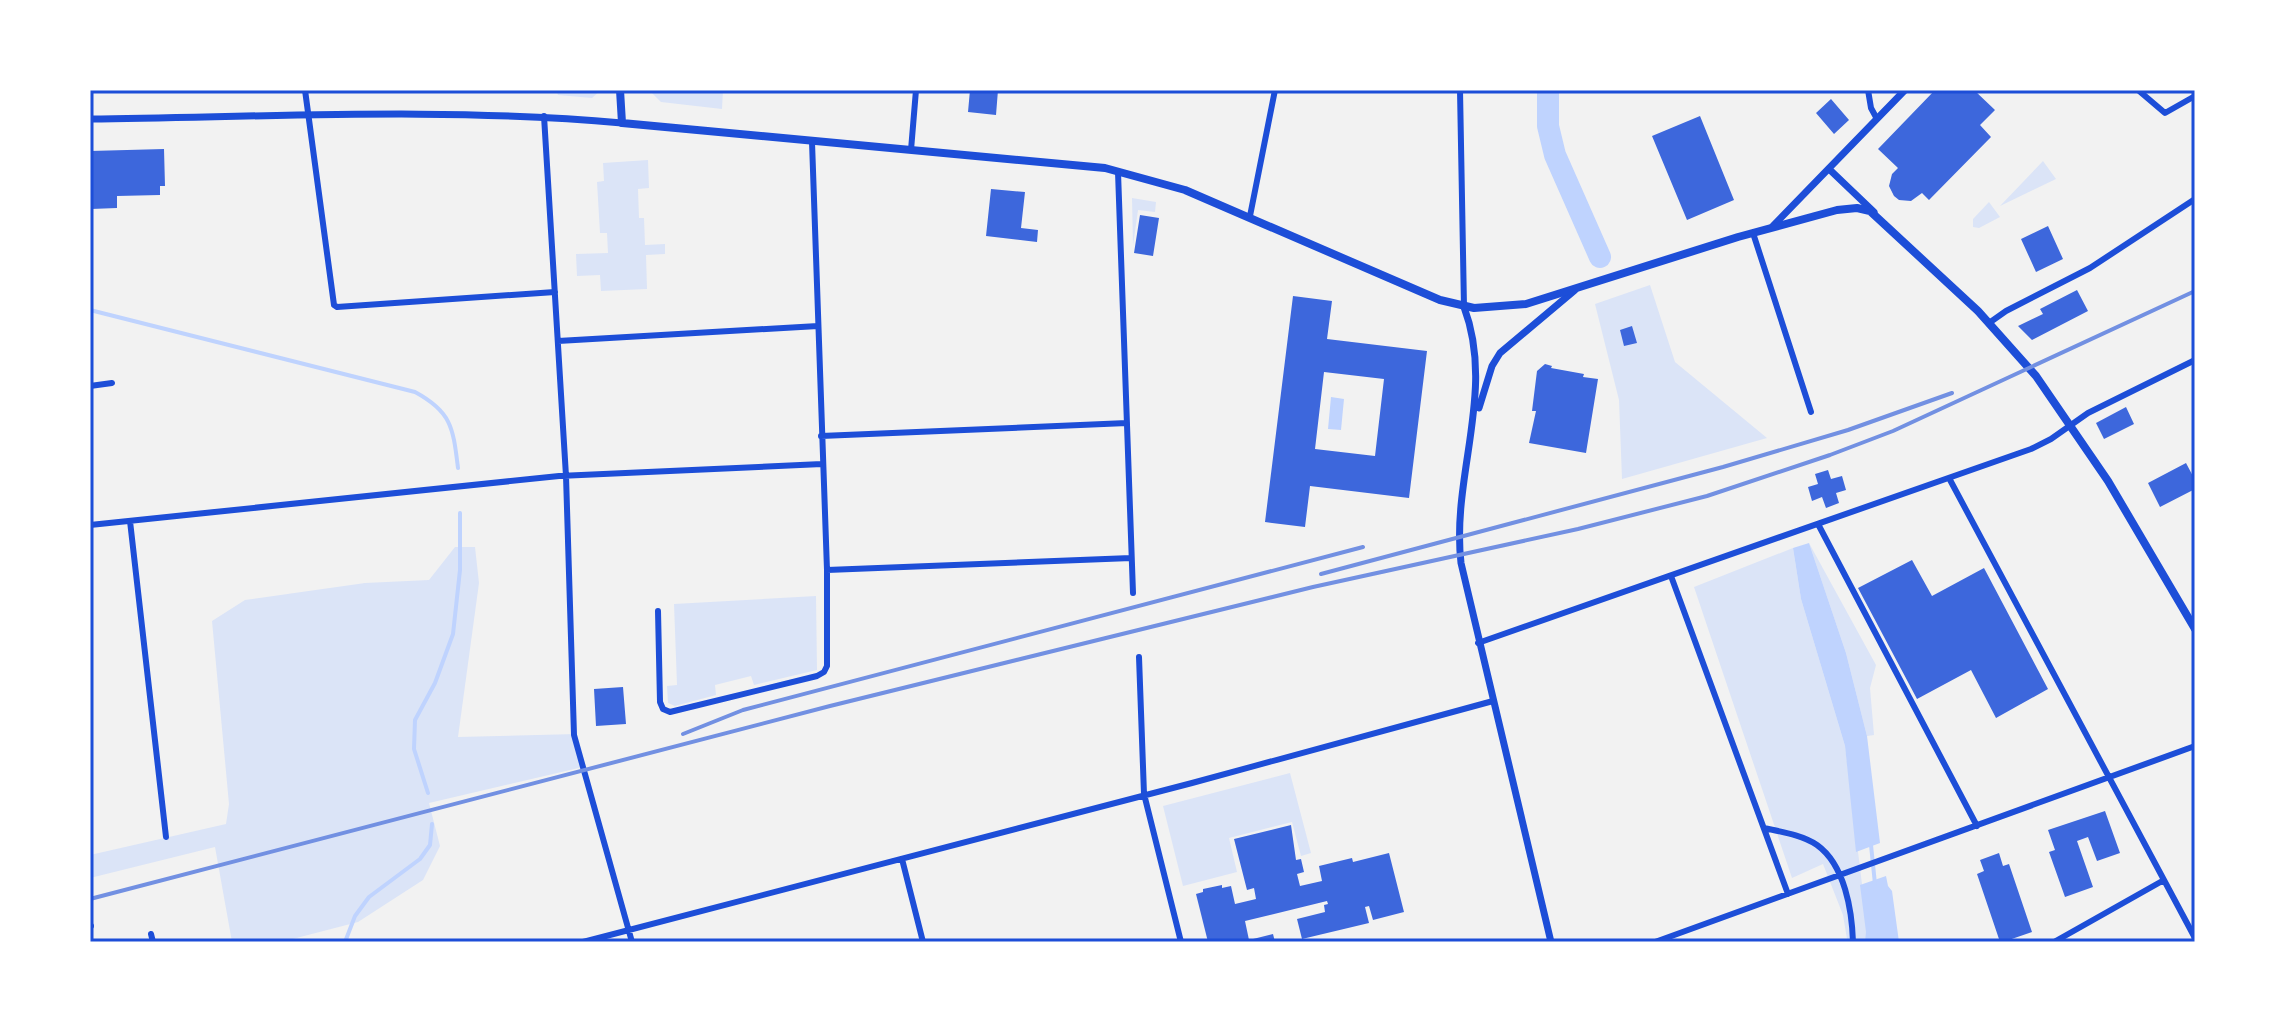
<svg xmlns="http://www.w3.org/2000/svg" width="2285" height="1032" font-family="Rubik,sans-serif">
<rect width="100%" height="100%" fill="#f2f2f2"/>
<path fill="#dbe4f7" d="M 556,90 L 601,90 L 592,98 L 558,95 Z
M 649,90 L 723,90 L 722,109 L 661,102 Z
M 648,160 L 649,188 L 638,189 L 639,218 L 644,218 L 645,245 L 665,244 L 665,254 L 646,255 L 647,289 L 601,291 L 600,275 L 577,276 L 576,254 L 608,253 L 607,233 L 600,233 L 597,182 L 604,181 L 603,163 Z
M 2043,161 L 2056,179 L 2000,206 Z
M 1132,198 L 1156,202 L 1155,212 L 1138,210 L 1133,245 Z
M 1989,202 L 2000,217 L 1979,228 L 1973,227 L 1973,219 Z
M 1650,285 L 1675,362 L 1767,438 L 1622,479 L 1619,400 L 1595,304 Z
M 1809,543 L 1876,665 L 1870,688 L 1874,735 L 1867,736 L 1846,653 Z
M 455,547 L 475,547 L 479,583 L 458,737 L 577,734 L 583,767 L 429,803 L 440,846 L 423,880 L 358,922 L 281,942 L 232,942 L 215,847 L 90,878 L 90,855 L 226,824 L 229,804 L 212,621 L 245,600 L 365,583 L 429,580 Z
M 1793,548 L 1801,599 L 1845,746 L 1868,933 L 1872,942 L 1839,942 L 1847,939 L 1843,915 L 1823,864 L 1792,878 L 1694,587 Z
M 816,596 L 817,670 L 754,685 L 751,676 L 715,685 L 716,695 L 675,706 L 668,703 L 667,686 L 677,685 L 674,604 Z
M 1290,773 L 1311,853 L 1301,856 L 1292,822 L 1229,838 L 1237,872 L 1183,886 L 1163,806 Z"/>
<path fill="#bfd3fe" d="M 1331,397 L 1344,399 L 1341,430 L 1328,429 Z
M 1809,543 L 1846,653 L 1867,736 L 1880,843 L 1856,852 L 1845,746 L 1801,599 L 1793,548 Z
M 1886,876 L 1888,886 L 1892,891 L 1899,942 L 1865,942 L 1866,932 L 1860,885 Z"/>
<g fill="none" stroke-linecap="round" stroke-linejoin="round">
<path stroke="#bfd3fe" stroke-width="4" d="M 90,310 L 415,392 C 452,412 453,428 458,468
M 428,793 L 414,749 L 415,720 L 435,683 L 453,634 L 460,570 L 460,513
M 1871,845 L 1875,884
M 345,942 L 355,916 L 369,897 L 420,859 L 430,845 L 432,824"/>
<path stroke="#bfd3fe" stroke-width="22" d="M 1548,90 L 1548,126 L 1555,155 L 1600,257"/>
</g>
<path fill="#3d67dc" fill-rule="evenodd" d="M 970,90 L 998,90 L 996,115 L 968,112 Z
M 1935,90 L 1946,92 L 1974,90 L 1995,110 L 1980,125 L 1991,137 L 1929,200 L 1922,193 L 1911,201 L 1899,200 L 1894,196 L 1889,186 L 1892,174 L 1898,168 L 1878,149 Z
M 1831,99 L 1849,120 L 1834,134 L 1816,113 Z
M 1700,116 L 1734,200 L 1687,220 L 1652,136 Z
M 164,149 L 165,186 L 160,186 L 160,195 L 117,196 L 117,208 L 91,209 L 90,151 Z
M 991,189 L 1025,192 L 1021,228 L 1038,230 L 1037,242 L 986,236 Z
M 1140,215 L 1159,218 L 1153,256 L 1134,253 Z
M 2048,226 L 2063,259 L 2036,272 L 2021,239 Z
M 2077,290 L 2088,311 L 2032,340 L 2018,326 L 2043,314 L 2040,309 Z
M 1293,296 L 1332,301 L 1327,339 L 1427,351 L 1409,498 L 1310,486 L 1305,527 L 1265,522 ZM 1324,372 L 1384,379 L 1375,456 L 1315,449 Z
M 1632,326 L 1637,343 L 1624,346 L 1620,330 Z
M 1545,364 L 1552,366 L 1551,368 L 1584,374 L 1583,377 L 1598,379 L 1586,453 L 1529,443 L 1536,411 L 1532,411 L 1537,371 Z
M 2126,407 L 2134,424 L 2104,439 L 2096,423 Z
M 2186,463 L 2195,480 L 2195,489 L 2160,507 L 2148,483 Z
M 1828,470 L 1831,479 L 1842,476 L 1846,490 L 1836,493 L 1839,503 L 1826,508 L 1822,497 L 1812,501 L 1808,487 L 1818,484 L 1815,474 Z
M 1912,560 L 1932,596 L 1984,568 L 2048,689 L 1996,718 L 1971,670 L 1917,699 L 1858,588 Z
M 623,687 L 626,724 L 596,726 L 594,689 Z
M 2105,811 L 2120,853 L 2097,861 L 2088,837 L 2077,841 L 2093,887 L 2065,897 L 2049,852 L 2055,850 L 2048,830 Z
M 1291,825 L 1296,860 L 1301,859 L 1304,872 L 1297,874 L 1300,886 L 1322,881 L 1319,866 L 1352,858 L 1353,862 L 1389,853 L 1404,912 L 1373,920 L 1369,906 L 1365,907 L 1369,923 L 1302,939 L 1297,919 L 1325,912 L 1324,905 L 1328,904 L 1327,901 L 1245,921 L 1249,940 L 1273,934 L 1275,942 L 1208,942 L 1196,894 L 1203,892 L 1203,889 L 1222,885 L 1222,888 L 1231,886 L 1235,904 L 1256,899 L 1254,888 L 1247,890 L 1234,839 Z
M 1999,853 L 2003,866 L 2009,864 L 2032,932 L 2003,942 L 2000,942 L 1977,874 L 1984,871 L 1980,860 Z"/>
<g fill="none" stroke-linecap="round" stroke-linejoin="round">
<path stroke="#1d4ed8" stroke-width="6" d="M 305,90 L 334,305 L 337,307 L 555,292
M 1460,90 L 1464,307
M 1868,90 L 1871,108 L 1877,119
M 2138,90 L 2165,113 L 2195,96
M 544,116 L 566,476 L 574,735 L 632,942
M 911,150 L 916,90
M 1118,172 L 1133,593
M 1250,216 L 1275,90
M 1753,233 L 1811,412
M 1989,323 L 2006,311 L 2090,268 L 2195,199
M 558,341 L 818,326
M 90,386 L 112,383
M 821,436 L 1127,423
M 1949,478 L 2195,938
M 130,521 L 166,837
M 1818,524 L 1977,826
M 90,525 L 559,476 L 822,464
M 827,570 L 1131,558
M 1671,576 L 1788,894
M 658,611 L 660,702 L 663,709 L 670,712 L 817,676 L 824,672 L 827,666 L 827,570 L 812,142
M 1478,643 L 2031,449 L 2051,439 L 2088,413 L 2195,360
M 1139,657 L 1144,794 L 1181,942
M 1764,828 C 1782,832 1802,835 1817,845 C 1845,865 1852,911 1853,942
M 902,859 L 923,942
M 90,926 L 91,926
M 151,934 L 153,942
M 583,942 L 1192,783 L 1493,701
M 1655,942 L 2195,746
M 2054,942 L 2164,880"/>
<path stroke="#1d4ed8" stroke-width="7" d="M 90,119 C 267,117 446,107 622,123
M 1829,169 L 1874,212
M 1773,226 L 1905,90
M 1464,307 C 1496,392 1451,476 1461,563 L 1551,942
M 1479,408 L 1492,366 L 1500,353 L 1575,290"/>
<path stroke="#1d4ed8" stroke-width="8" d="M 620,90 L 622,123 L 1105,168 L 1185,190 L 1440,300 L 1474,308 L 1526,304 L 1738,237 L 1837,210 L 1857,208 L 1870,211 L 1978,311 L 2036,376 L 2108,481 L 2195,629"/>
<path stroke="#7290e2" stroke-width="4" d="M 1321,574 L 1723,467 L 1848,430 L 1952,393
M 683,734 L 743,710 L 1363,547
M 90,899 L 830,706 L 1313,587 L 1578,529 L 1707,496 L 1830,455 L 1893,431 L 2195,291"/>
</g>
<rect width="2285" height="1032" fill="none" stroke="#ffffff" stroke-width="184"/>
<rect x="92" y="92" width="2101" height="848" fill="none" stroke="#1d4ed8" stroke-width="3"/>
</svg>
